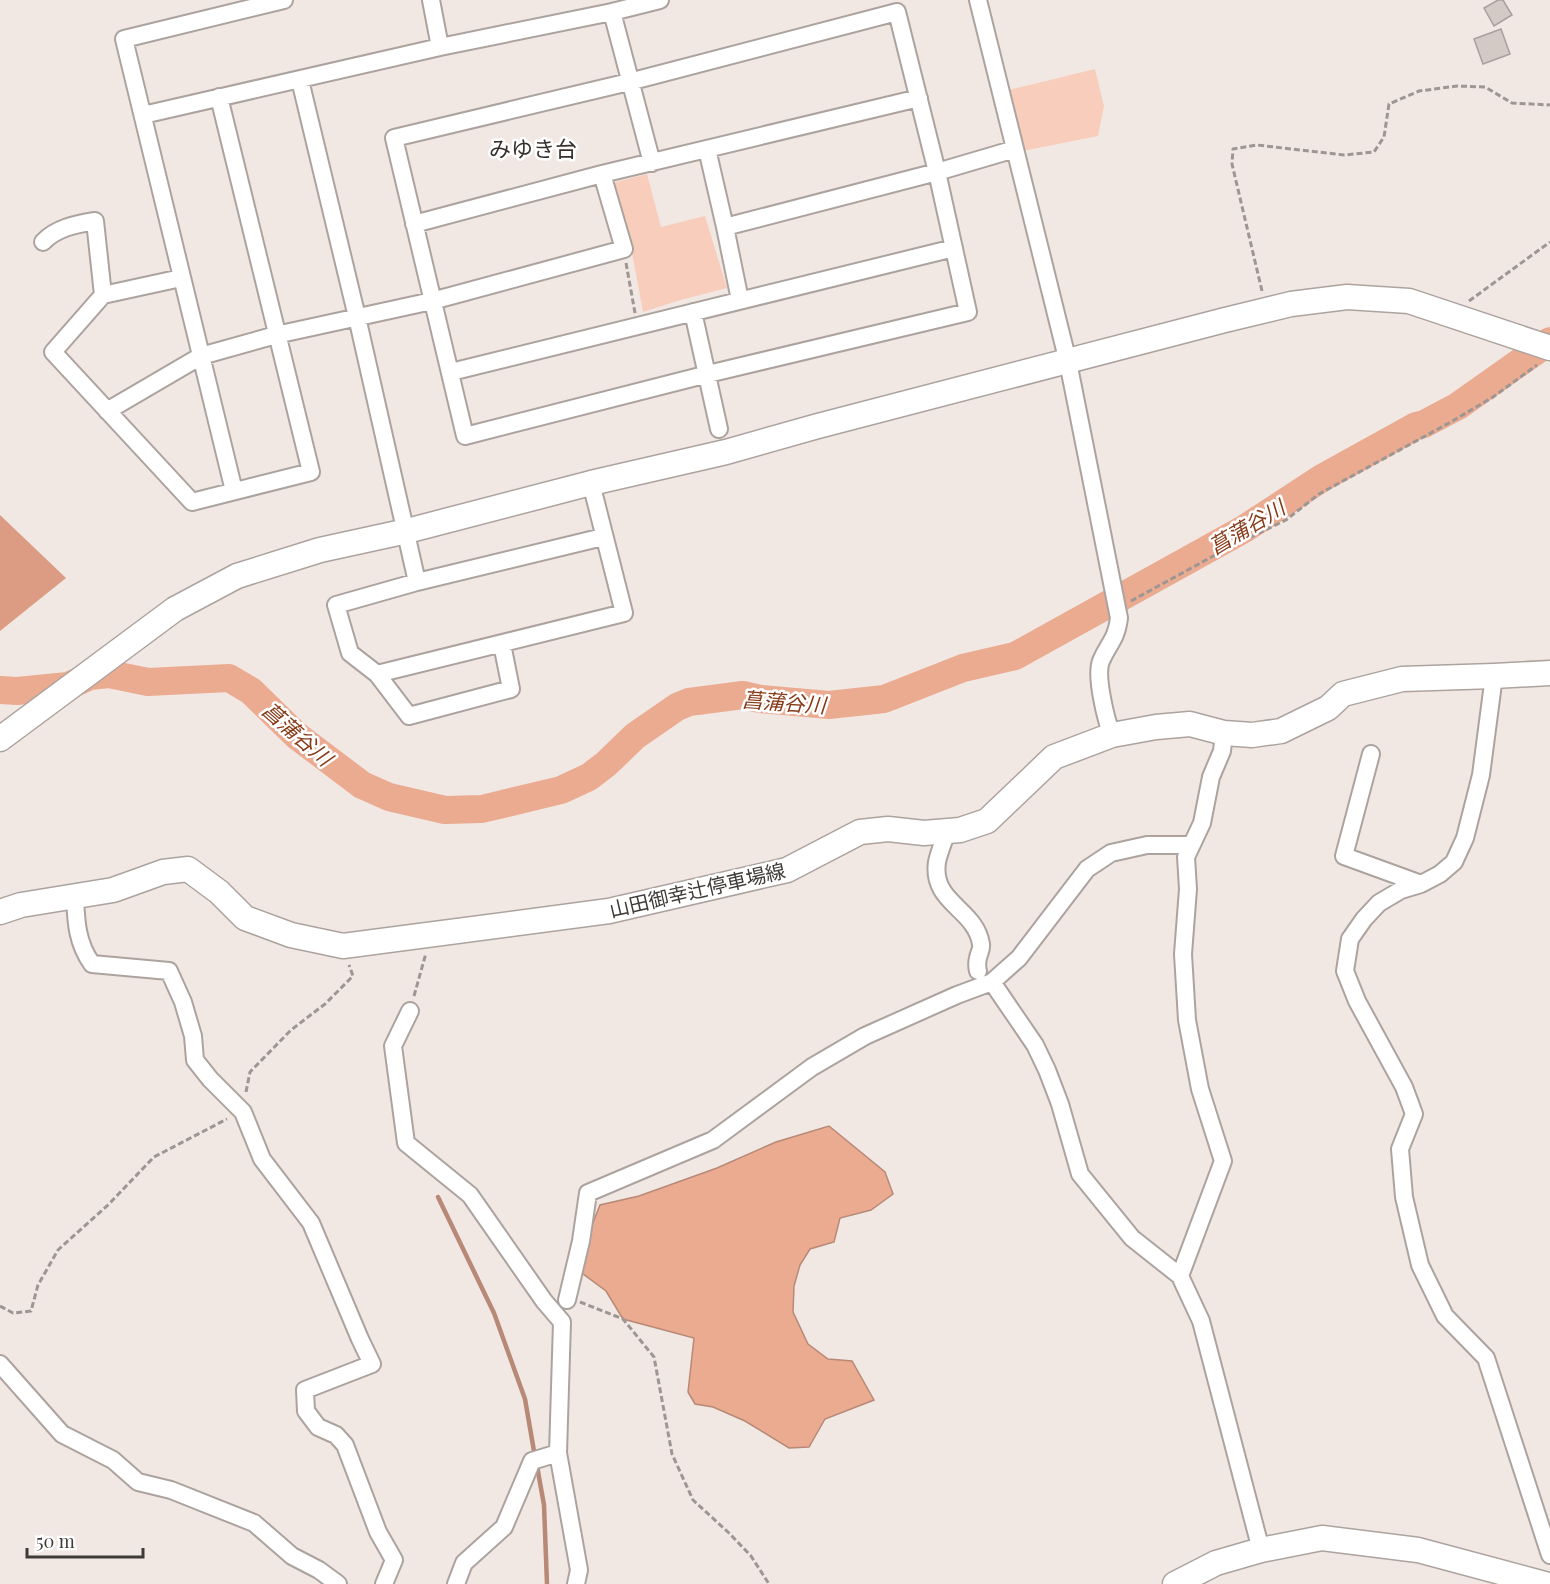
<svg xmlns="http://www.w3.org/2000/svg" width="1550" height="1584" font-family="'Playfair Display','Noto Sans JP',serif">
<rect width="100%" height="100%" fill="#f1e8e4"/>
<path fill="#f8cdbb" d="M 1095,69 L 1104,106 L 1098,136 L 1023,151 L 1009,90 Z
M 647,174 L 661,227 L 705,216 L 727,288 L 677,301 L 643,312 L 630,242 L 612,183 Z"/>
<path fill="#dc9c83" d="M 0,515 L 66,578 L 0,631 Z"/>
<path fill="#ebab91" stroke="#b78976" stroke-width="1.5" d="M 829,1126 L 885,1172 L 893,1194 L 871,1210 L 840,1218 L 834,1242 L 810,1249 L 800,1265 L 794,1286 L 793,1312 L 808,1344 L 828,1359 L 852,1361 L 874,1400 L 825,1419 L 809,1447 L 789,1448 L 745,1421 L 713,1407 L 695,1404 L 688,1392 L 694,1338 L 623,1319 L 606,1291 L 575,1268 L 600,1205 L 639,1196 L 717,1168 L 776,1142 Z"/>
<g fill="none" stroke-linecap="round" stroke-linejoin="round">
<path stroke="#b78976" stroke-width="4.5" d="M 438,1197 L 494,1313 L 525,1399 L 535,1457
M 537,1466 L 544,1505 L 547,1584"/>
<path stroke="#ebab91" stroke-width="28" d="M 0,690 L 17,691 L 68,686 L 90,676 L 109,674 L 148,682 L 229,678 L 251,691 L 297,736 L 362,785 L 389,797 L 445,810 L 482,809 L 561,790 L 589,777 L 606,764 L 635,736 L 677,707 L 689,702 L 743,695 L 760,699 L 829,705 L 884,699 L 963,668 L 1015,656 L 1244,529 L 1322,478 L 1416,426 L 1424,424 L 1458,406 L 1550,341"/>
</g>
<path fill="#d3cac6" stroke="#a9a09d" stroke-width="1.5" d="M 1498,0 L 1503,0 L 1512,15 L 1494,26 L 1484,8 Z
M 1501,29 L 1510,54 L 1483,64 L 1474,39 Z"/>
<g fill="none" stroke-linecap="round" stroke-linejoin="round">
<g stroke="#aca39f" stroke-width="20">
<path id="street" d="M 431,0 L 440,47
M 978,0 L 1068,362 L 1119,618 C 1116,641 1109,642 1101,661 C 1095,676 1106,720 1112,735
M 612,12 L 652,163
M 897,12 L 937,172 L 968,312 L 708,374 L 465,436 L 394,138 L 629,82 Z
M 300,80 L 357,317 L 417,582
M 143,115 L 440,47 L 612,12 L 660,0
M 707,149 L 725,227 L 937,172 L 1015,149
M 414,224 L 602,174 L 919,98
M 725,227 L 740,300
M 43,242 C 56,228 76,224 95,221 L 103,295
M 181,278 L 103,295 L 53,352 L 192,502 L 311,472 L 219,97
M 693,312 L 719,429
M 451,372 L 954,248
M 107,411 L 201,356 L 276,335 L 432,301 L 624,249 L 602,174
M 234,491 L 124,39 L 284,0
M 502,644 L 511,689 L 409,716 L 377,674 L 350,653 L 336,605 L 417,582 L 603,537
M 377,674 L 624,613 L 591,483
M 1494,676 L 1481,775 L 1465,838 L 1454,862 L 1440,874 L 1421,884 L 1401,890 L 1379,903 L 1364,919 L 1350,939 L 1345,971 L 1357,1001 L 1404,1087 L 1414,1114 L 1400,1149 L 1404,1197 L 1420,1265 L 1445,1316 L 1486,1358 L 1550,1555
M 1371,754 L 1344,856 L 1421,884
M 947,831 C 944,841 939,852 937,862 C 931,903 975,908 981,944 C 982,949 979,953 978,958 C 977,962 977,967 978,971
M 75,897 C 76,922 77,943 92,964 L 169,971 L 183,1002 L 193,1036 L 195,1060 L 210,1079 L 243,1112 L 262,1159 L 311,1223 L 360,1339 L 372,1364 L 305,1390 L 306,1411 L 318,1427 L 336,1435 L 345,1445 L 378,1532 L 394,1560 L 384,1584
M 992,982 L 1035,1045 L 1047,1070 L 1060,1104 L 1080,1174 L 1132,1238 L 1180,1276 L 1201,1321 L 1261,1550
M 410,1011 L 393,1046 L 406,1143 L 470,1195 L 544,1301 L 562,1322 L 558,1453 L 579,1570 L 576,1584
M 1180,1276 L 1223,1161 L 1200,1089 L 1187,1020 L 1183,954 L 1188,889 L 1186,857 L 1202,823 L 1211,777 L 1222,751 L 1224,733
M 567,1300 L 581,1241 L 588,1193 L 713,1140 L 812,1067 L 865,1036 L 957,995 L 992,982 L 1019,958 L 1087,869 L 1111,853 L 1147,845 L 1191,845
M 0,1364 L 62,1434 L 113,1460 L 138,1482 L 171,1490 L 254,1523 L 292,1556 L 319,1570 L 338,1584
M 456,1584 L 464,1563 L 504,1527 L 532,1461 L 558,1453"/>
</g>
<g stroke="#aca39f" stroke-width="27">
<path id="secondary" d="M 0,739 L 175,609 L 237,576 L 320,550 L 407,531 L 591,483 L 726,452 L 818,426 L 1225,320 L 1291,304 L 1347,297 L 1409,301 L 1550,348
M 0,912 L 21,905 L 113,890 L 163,872 L 188,869 L 219,892 L 245,918 L 291,935 L 343,946 L 609,911 L 787,870 L 860,832 L 888,829 L 924,833 L 960,830 L 987,821 L 1054,757 L 1112,735 L 1156,727 L 1190,724 L 1224,733 L 1252,735 L 1281,731 L 1328,708 L 1343,694 L 1402,679 L 1494,676 L 1550,673
M 1175,1584 L 1216,1563 L 1261,1550 L 1322,1538 L 1418,1550 L 1545,1584"/>
</g>
<path stroke="#9d9693" stroke-width="3" stroke-dasharray="6 3" stroke-linecap="butt" d="M 626,263 L 635,313
M 1262,291 L 1232,164 L 1233,149 L 1257,145 L 1344,155 L 1374,152 L 1384,137 L 1389,104 L 1419,91 L 1457,86 L 1485,87 L 1512,103 L 1550,105
M 1469,301 L 1550,242
M 1131,601 L 1228,548 L 1286,520 L 1319,494 L 1449,423 L 1493,397 L 1537,365
M 414,996 L 426,953
M 246,1092 L 250,1072 L 291,1030 L 325,1004 L 353,976 L 349,965
M 580,1302 L 623,1319 L 654,1357 L 672,1454 L 693,1500 L 729,1533 L 751,1556 L 769,1584
M 0,1306 L 13,1313 L 31,1311 L 38,1285 L 58,1250 L 109,1204 L 154,1157 L 227,1119"/>
<use href="#street" stroke="#fff" stroke-width="16"/>
<use href="#secondary" stroke="#fff" stroke-width="24"/>
</g>
<g text-anchor="middle" dominant-baseline="central" stroke-width="5" stroke-linejoin="round" paint-order="stroke">
<g font-size="20" fill="#3e3a38" stroke="#fff">
<text transform="translate(697 889) rotate(-13)">山田御幸辻停車場線</text>
</g>
<g font-size="21" font-style="italic" fill="#873b18" stroke="#fff">
<text transform="translate(1246 526) rotate(-31)">菖蒲谷川</text>
<text transform="translate(784 701) rotate(4)">菖蒲谷川</text>
<text transform="translate(298 733) rotate(41)">菖蒲谷川</text>
</g>
<g font-size="22" fill="#362f2c" stroke="#fff">
<text x="533" y="148">みゆき台</text>
</g>
</g>
<path d="M27 1548v9h116v-9" fill="none" stroke="#3e3a38" stroke-width="3"/>
<text x="36" y="1548" font-size="18" fill="#3e3a38" stroke="#ffffff" stroke-width="4.5" paint-order="stroke">50 m</text>
</svg>
